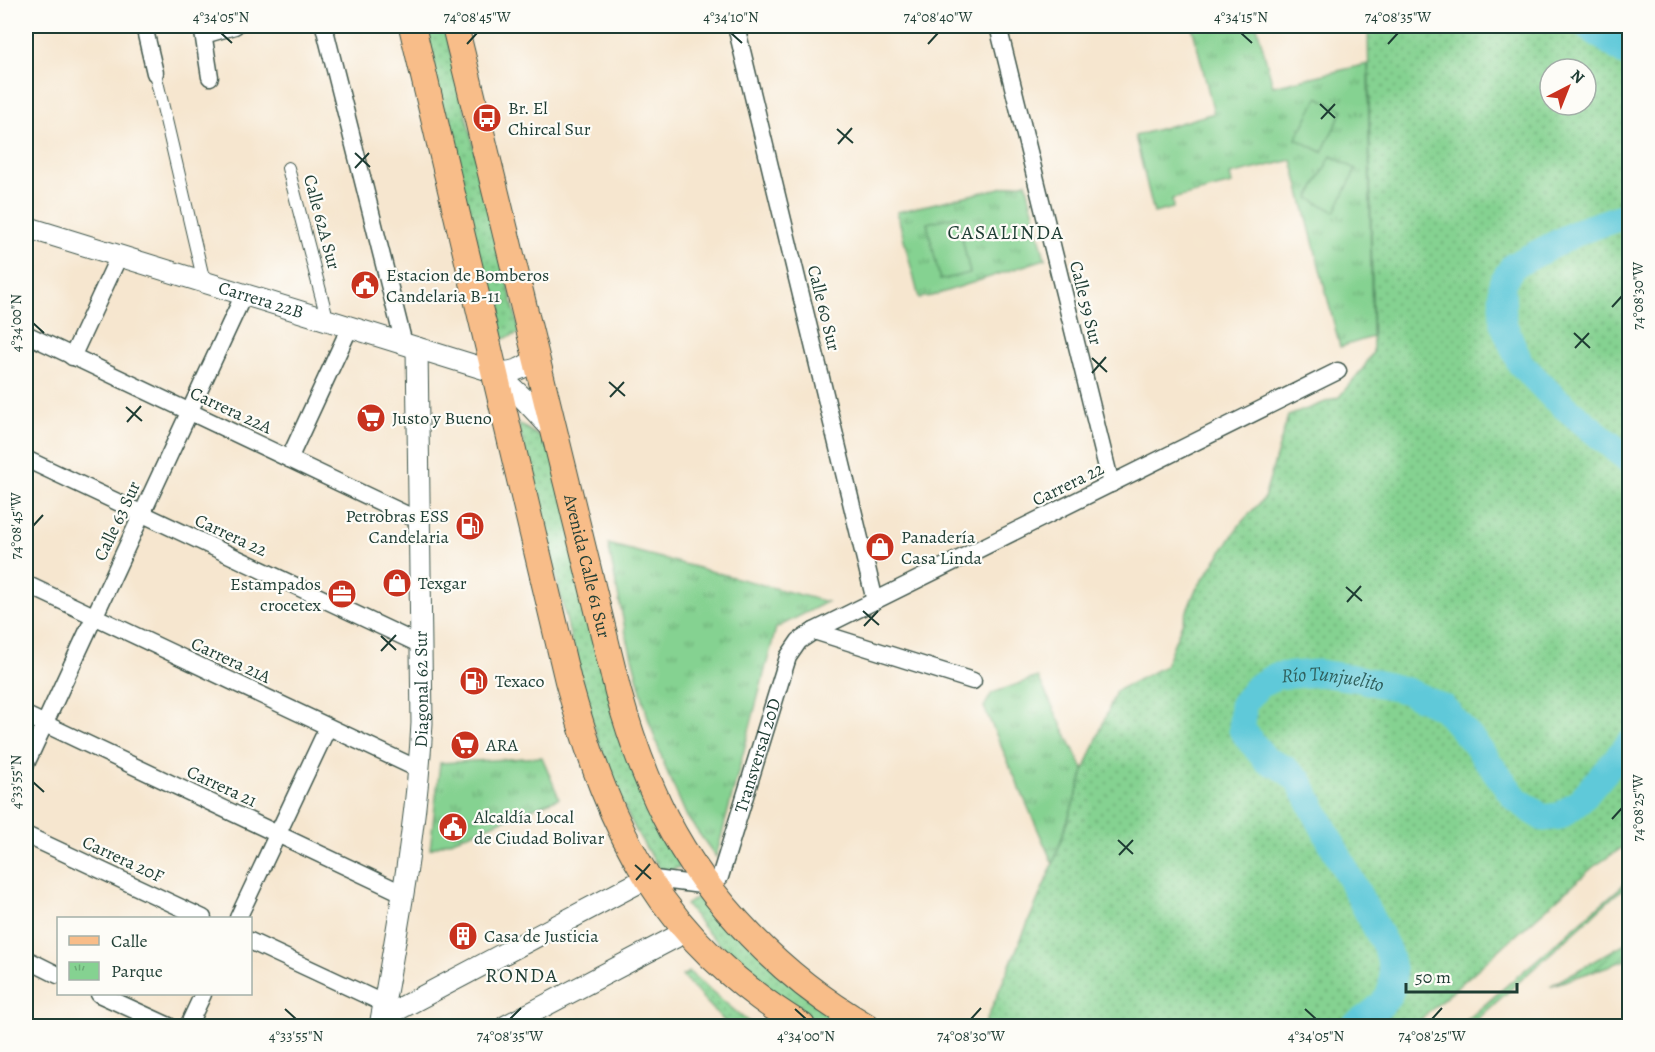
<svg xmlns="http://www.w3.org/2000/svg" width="1655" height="1052" font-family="Alegreya,serif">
<defs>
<pattern id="grass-dots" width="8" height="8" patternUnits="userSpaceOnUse" patternTransform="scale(1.5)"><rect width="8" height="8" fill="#85d291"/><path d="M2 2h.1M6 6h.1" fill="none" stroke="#6cac77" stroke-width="1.8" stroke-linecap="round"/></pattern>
<pattern id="park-tufts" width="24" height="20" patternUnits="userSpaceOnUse" patternTransform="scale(1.5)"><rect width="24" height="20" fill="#85d291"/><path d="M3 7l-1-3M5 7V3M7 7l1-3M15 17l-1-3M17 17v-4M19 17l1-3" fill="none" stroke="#6cac77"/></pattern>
<pattern id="garden-furrows" width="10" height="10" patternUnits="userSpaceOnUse" patternTransform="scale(1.5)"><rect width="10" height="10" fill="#85d291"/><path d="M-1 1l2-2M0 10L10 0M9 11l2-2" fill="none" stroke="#6cac77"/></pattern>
</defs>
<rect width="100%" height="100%" fill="#fdfcf7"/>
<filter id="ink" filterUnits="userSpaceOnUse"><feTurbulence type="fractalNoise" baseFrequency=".0167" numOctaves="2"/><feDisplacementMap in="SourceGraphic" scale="12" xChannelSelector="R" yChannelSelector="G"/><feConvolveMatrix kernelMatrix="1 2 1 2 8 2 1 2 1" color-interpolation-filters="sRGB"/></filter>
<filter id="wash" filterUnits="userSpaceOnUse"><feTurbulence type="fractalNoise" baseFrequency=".008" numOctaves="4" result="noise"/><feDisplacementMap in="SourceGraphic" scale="24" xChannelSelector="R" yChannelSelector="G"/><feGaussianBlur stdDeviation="1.35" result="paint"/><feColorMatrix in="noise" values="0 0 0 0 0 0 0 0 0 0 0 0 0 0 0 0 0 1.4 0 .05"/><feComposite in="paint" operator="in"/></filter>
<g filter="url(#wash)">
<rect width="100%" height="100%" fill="#f6e6cf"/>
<path fill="url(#grass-dots)" stroke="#528862" stroke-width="1.5" fill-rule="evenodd" d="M 421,26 L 444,26 L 520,333 L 500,340 Z
M 1368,26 L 1629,26 L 1629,843 L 1593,867 L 1413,1026 L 984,1026 L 1053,864 L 1084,771 L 1116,691 L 1165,666 L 1195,591 L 1241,523 L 1264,498 L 1288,416 L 1339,397 L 1364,367 L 1373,352 ZM 1550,69 L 1586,69 L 1586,105 L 1550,105 Z
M 518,423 L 548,442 L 680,867 L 663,873 C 607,798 586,703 565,614 C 549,550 534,486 518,423 Z
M 1629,880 L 1629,885 L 1615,895 L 1470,1026 L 1460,1026 Z
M 703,893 L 847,1026 L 825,1026 L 802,1014 L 757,979 L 708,933 L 686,905 Z
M 689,972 L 747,1021 L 755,1026 L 729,1026 L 682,976 Z"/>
<path fill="url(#park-tufts)" stroke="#528862" stroke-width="1.5" d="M 1192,26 L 1257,26 L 1273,86 L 1368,64 L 1372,337 L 1340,347 L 1292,160 L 1230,175 L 1232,184 L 1172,199 L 1173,208 L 1154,213 L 1135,136 L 1214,113 Z
M 1026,182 L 1045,259 L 932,296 L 919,298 L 897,212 Z
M 608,544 L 827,602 L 776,628 L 716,857 L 687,817 L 665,767 L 648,718 L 626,634 Z
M 1038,677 L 1084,771 L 1053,864 L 984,707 L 992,693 Z
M 542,757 L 559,798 L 430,849 L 440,763 Z"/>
<path fill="url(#garden-furrows)" stroke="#528862" stroke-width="1.5" d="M 1629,941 L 1629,959 L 1550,986 Z"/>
<path fill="#85d291" stroke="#528862" stroke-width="1.5" d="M 1318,97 L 1343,110 L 1322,152 L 1296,139 Z
M 1331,156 L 1356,169 L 1335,212 L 1309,198 Z
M 957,216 L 970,273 L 940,280 L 927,223 Z"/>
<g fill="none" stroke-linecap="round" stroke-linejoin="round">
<g stroke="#5fc9d9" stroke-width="27">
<path d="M 1587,26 L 1630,56"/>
<path d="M 1630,214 L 1580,231 L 1513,266 L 1502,283 L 1503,323 L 1520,363 L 1553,397 L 1630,461"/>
<path id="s1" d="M 1354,1026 C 1389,1002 1401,992 1387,949 L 1299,781 L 1284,768 L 1266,760 L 1242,730 L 1243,704 L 1258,686 L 1276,676 L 1319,673 L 1360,679 L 1407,691 L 1444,708 L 1472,740 L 1516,799 L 1543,818 L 1560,816 L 1580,801 L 1630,743"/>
</g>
</g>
</g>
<g filter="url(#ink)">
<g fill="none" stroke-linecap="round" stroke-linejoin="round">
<g stroke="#3f564b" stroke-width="14">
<path id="pedestrian" d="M 155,73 L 204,282
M 288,168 L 325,310 L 326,320"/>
</g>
<g stroke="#3f564b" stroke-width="19">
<g id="minor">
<path d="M 144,26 L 155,73"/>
<path d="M 202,26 L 210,77"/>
<path d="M 324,26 L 404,344"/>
<path d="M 736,26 L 875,601"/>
<path d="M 998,26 L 1111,484"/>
<path d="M 204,35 L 235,26"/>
<path d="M 26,334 L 420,521"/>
<path d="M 72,357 L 119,256"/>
<path d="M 26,459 L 421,645"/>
<path d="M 289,459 L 350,327"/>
<path d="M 26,584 L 420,770"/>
<path d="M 814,631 L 973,681"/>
<path d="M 26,715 L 402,893"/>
<path d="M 26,764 L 244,294"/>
<path d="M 26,835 L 203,918"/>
<path id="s2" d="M 647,878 L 709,886 L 720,877 L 788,657 L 799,641 L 814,631 L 1338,371"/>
<path d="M 238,918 L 328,727"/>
<path d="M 250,941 L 385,1004"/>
<path d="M 26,959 L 58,975"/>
<path d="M 99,994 L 169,1026"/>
<path d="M 188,1026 L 203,994"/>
</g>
</g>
<g stroke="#3f564b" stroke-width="23">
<g id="tertiary">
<path id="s3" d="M 26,227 L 495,372 C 512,374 525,369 537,356"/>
<path d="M 495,372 L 522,397 L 554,431"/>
<path d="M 382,1018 L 647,878"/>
<path id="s4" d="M 380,1026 C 398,926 417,825 422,723 L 417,348"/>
<path d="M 506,1026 L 687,931"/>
</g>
</g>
<g stroke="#3f564b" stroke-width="28">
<g id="primary">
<path d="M 412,26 L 568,681 C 611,836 661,939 802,1026"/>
<path id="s5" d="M 455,26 L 618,692 C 630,735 645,777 665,817 C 709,903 783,978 866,1026"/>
</g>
</g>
<use href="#pedestrian" stroke="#fff" stroke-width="12"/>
<use href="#minor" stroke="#fff" stroke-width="16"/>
<use href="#tertiary" stroke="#fff" stroke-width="21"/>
<use href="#primary" stroke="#f8bd89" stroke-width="26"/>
</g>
</g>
<path fill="none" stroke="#1f3d34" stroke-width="2" d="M 221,33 L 232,43M 731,33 L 742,43M 1241,33 L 1252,43M 467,44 L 477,33M 928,44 L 938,33M 1388,44 L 1398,33M 1320,104 L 1335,118M 1321,119 L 1335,104M 837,129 L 853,143M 838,144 L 852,128M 355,153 L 370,167M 355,168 L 369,153M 1612,307 L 1622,296M 33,323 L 44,333M 1574,333 L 1590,348M 1575,348 L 1589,333M 1092,358 L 1107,372M 1092,373 L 1106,357M 609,382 L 625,396M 610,397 L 624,382M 126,407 L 142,421M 127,422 L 141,406M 33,526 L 43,515M 1346,587 L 1362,601M 1347,602 L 1361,586M 863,611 L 879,625M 864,626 L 878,611M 381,636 L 396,650M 381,651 L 396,635M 33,782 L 44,792M 1612,819 L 1622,808M 1118,840 L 1133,854M 1119,855 L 1133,840M 635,865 L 651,879M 636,880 L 650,864M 285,1009 L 296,1019M 795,1009 L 806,1019M 1305,1009 L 1316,1019M 510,1019 L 521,1008M 971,1019 L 981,1008M 1432,1019 L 1442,1008"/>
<defs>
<g id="bus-disc" transform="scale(1.5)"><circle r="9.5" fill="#c8321e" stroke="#fdfcf7"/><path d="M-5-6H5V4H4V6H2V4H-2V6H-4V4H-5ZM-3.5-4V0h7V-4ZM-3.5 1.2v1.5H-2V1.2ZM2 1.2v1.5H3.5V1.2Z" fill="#fff"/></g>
<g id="civic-disc" transform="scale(1.5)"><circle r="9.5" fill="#c8321e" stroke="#fdfcf7"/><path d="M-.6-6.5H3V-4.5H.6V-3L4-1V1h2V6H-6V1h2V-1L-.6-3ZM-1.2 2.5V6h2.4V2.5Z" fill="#fff"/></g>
<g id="supermarket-disc" transform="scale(1.5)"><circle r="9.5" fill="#c8321e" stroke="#fdfcf7"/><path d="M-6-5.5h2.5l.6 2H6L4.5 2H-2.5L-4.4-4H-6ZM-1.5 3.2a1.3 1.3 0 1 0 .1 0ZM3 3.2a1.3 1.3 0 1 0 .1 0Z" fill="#fff"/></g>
<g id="fuel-disc" transform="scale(1.5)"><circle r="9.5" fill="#c8321e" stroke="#fdfcf7"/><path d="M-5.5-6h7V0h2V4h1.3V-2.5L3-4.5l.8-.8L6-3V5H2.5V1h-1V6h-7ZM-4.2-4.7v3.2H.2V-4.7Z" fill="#fff"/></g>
<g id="shop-disc" transform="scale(1.5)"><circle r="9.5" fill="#c8321e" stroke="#fdfcf7"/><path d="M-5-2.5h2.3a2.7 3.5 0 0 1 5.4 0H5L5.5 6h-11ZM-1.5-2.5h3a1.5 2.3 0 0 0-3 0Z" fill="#fff"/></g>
<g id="office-disc" transform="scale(1.5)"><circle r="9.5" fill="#c8321e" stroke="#fdfcf7"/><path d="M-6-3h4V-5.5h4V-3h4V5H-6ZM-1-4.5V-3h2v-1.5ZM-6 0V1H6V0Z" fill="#fff"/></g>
<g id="building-disc" transform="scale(1.5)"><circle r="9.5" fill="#c8321e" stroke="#fdfcf7"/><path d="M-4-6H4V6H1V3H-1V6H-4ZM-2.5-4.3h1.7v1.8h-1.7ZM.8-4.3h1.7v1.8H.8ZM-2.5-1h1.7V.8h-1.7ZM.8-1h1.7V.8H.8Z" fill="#fff"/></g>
</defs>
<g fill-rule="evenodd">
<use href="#bus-disc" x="487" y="118"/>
<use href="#civic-disc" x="365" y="285"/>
<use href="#supermarket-disc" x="371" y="418"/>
<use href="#fuel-disc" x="470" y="526"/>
<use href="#shop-disc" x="880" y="547"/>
<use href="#shop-disc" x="397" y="583"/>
<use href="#office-disc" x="342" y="594"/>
<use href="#fuel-disc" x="474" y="681"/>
<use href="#supermarket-disc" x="465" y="745"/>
<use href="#civic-disc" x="453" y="827"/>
<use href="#building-disc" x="463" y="936"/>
</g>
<g text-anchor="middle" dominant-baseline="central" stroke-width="4.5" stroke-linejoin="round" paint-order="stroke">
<g font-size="18" fill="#1f3d34" stroke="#fdfcf7" text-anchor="start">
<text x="508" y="108">Br. El<tspan x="508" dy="21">Chircal Sur</tspan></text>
<text x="386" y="275">Estacion de Bomberos<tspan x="386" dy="21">Candelaria B-11</tspan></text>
<text x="392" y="418">Justo y Bueno</text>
<text x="449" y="516" text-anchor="end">Petrobras ESS<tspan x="449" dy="21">Candelaria</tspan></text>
<text x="901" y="537">Panadería<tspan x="901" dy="21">Casa Linda</tspan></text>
<text x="418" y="583">Texgar</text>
<text x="321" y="584" text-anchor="end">Estampados<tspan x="321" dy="21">crocetex</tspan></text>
<text x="495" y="681">Texaco</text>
<text x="486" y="745">ARA</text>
<text x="474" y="817">Alcaldía Local<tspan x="474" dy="21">de Ciudad Bolivar</tspan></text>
<text x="484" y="936">Casa de Justicia</text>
</g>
<g font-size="18" fill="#1f3d34" stroke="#fdfcf7">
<text transform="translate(322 222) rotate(75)">Calle 62A Sur</text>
<text stroke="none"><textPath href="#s3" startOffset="246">Carrera 22B</textPath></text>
<text transform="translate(1086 303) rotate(76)">Calle 59 Sur</text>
<text transform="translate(824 308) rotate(76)">Calle 60 Sur</text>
<text transform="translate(231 410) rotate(25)">Carrera 22A</text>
<text transform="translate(1068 484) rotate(-26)">Carrera 22</text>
<text transform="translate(117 521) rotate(-65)">Calle 63 Sur</text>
<text transform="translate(231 535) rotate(25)">Carrera 22</text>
<text stroke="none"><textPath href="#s5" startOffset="556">Avenida Calle 61 Sur</textPath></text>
<text transform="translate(231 660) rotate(25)">Carrera 21A</text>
<text stroke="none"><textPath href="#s4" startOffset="340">Diagonal 62 Sur</textPath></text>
<text stroke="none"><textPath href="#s2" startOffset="204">Transversal 20D</textPath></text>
<text transform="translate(222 786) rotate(25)">Carrera 21</text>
<text transform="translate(123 859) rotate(25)">Carrera 20F</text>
</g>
<g font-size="20" letter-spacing="1.5" fill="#1f3d34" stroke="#fdfcf7">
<text x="1006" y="232">CASALINDA</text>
<text x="522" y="975">RONDA</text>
</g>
<g font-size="20" font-style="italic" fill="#2f605d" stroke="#fdfcf7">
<text stroke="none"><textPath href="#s1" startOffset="489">Río Tunjuelito</textPath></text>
</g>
</g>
<rect width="1655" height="1052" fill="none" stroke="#fdfcf7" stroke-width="66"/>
<rect x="57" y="917" width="195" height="78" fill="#fdfcf7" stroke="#a4b0a9" stroke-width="1.5"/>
<rect x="69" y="936" width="30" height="9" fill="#f8bd89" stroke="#a4b0a9" stroke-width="1.5"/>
<text x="111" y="947" font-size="18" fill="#1f3d34">Calle</text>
<rect x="69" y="962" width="30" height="18" fill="url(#park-tufts)" stroke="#a4b0a9" stroke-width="1.5"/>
<text x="111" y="977" font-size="18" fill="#1f3d34">Parque</text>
<g transform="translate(1568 87) rotate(42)"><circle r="28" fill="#fdfcf7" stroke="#a4b0a9" stroke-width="1.5"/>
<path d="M0-4.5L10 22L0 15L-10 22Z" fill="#c8321e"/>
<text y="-9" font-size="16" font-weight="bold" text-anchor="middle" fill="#1f3d34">N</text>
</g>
<path d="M1406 983v9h111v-9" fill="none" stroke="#1f3d34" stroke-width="3"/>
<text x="1415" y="983" font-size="18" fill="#1f3d34" stroke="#fdfcf7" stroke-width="4.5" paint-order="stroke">50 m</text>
<rect x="33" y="33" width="1589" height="986" fill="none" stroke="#1f3d34" stroke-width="2"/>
<g font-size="15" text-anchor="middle" fill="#1f3d34">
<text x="221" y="22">4°34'05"N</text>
<text x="477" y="22">74°08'45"W</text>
<text x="731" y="22">4°34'10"N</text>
<text x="938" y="22">74°08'40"W</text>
<text x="1241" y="22">4°34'15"N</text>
<text x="1398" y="22">74°08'35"W</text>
<text transform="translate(1638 296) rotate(-90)" y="5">74°08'30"W</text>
<text transform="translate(16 323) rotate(-90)" y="5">4°34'00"N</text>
<text transform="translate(16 526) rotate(-90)" y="5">74°08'45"W</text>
<text transform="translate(16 782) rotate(-90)" y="5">4°33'55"N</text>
<text transform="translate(1638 808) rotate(-90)" y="5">74°08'25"W</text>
<text x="296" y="1041">4°33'55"N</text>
<text x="510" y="1041">74°08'35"W</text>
<text x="806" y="1041">4°34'00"N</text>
<text x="971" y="1041">74°08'30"W</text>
<text x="1316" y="1041">4°34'05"N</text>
<text x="1432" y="1041">74°08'25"W</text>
</g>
</svg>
